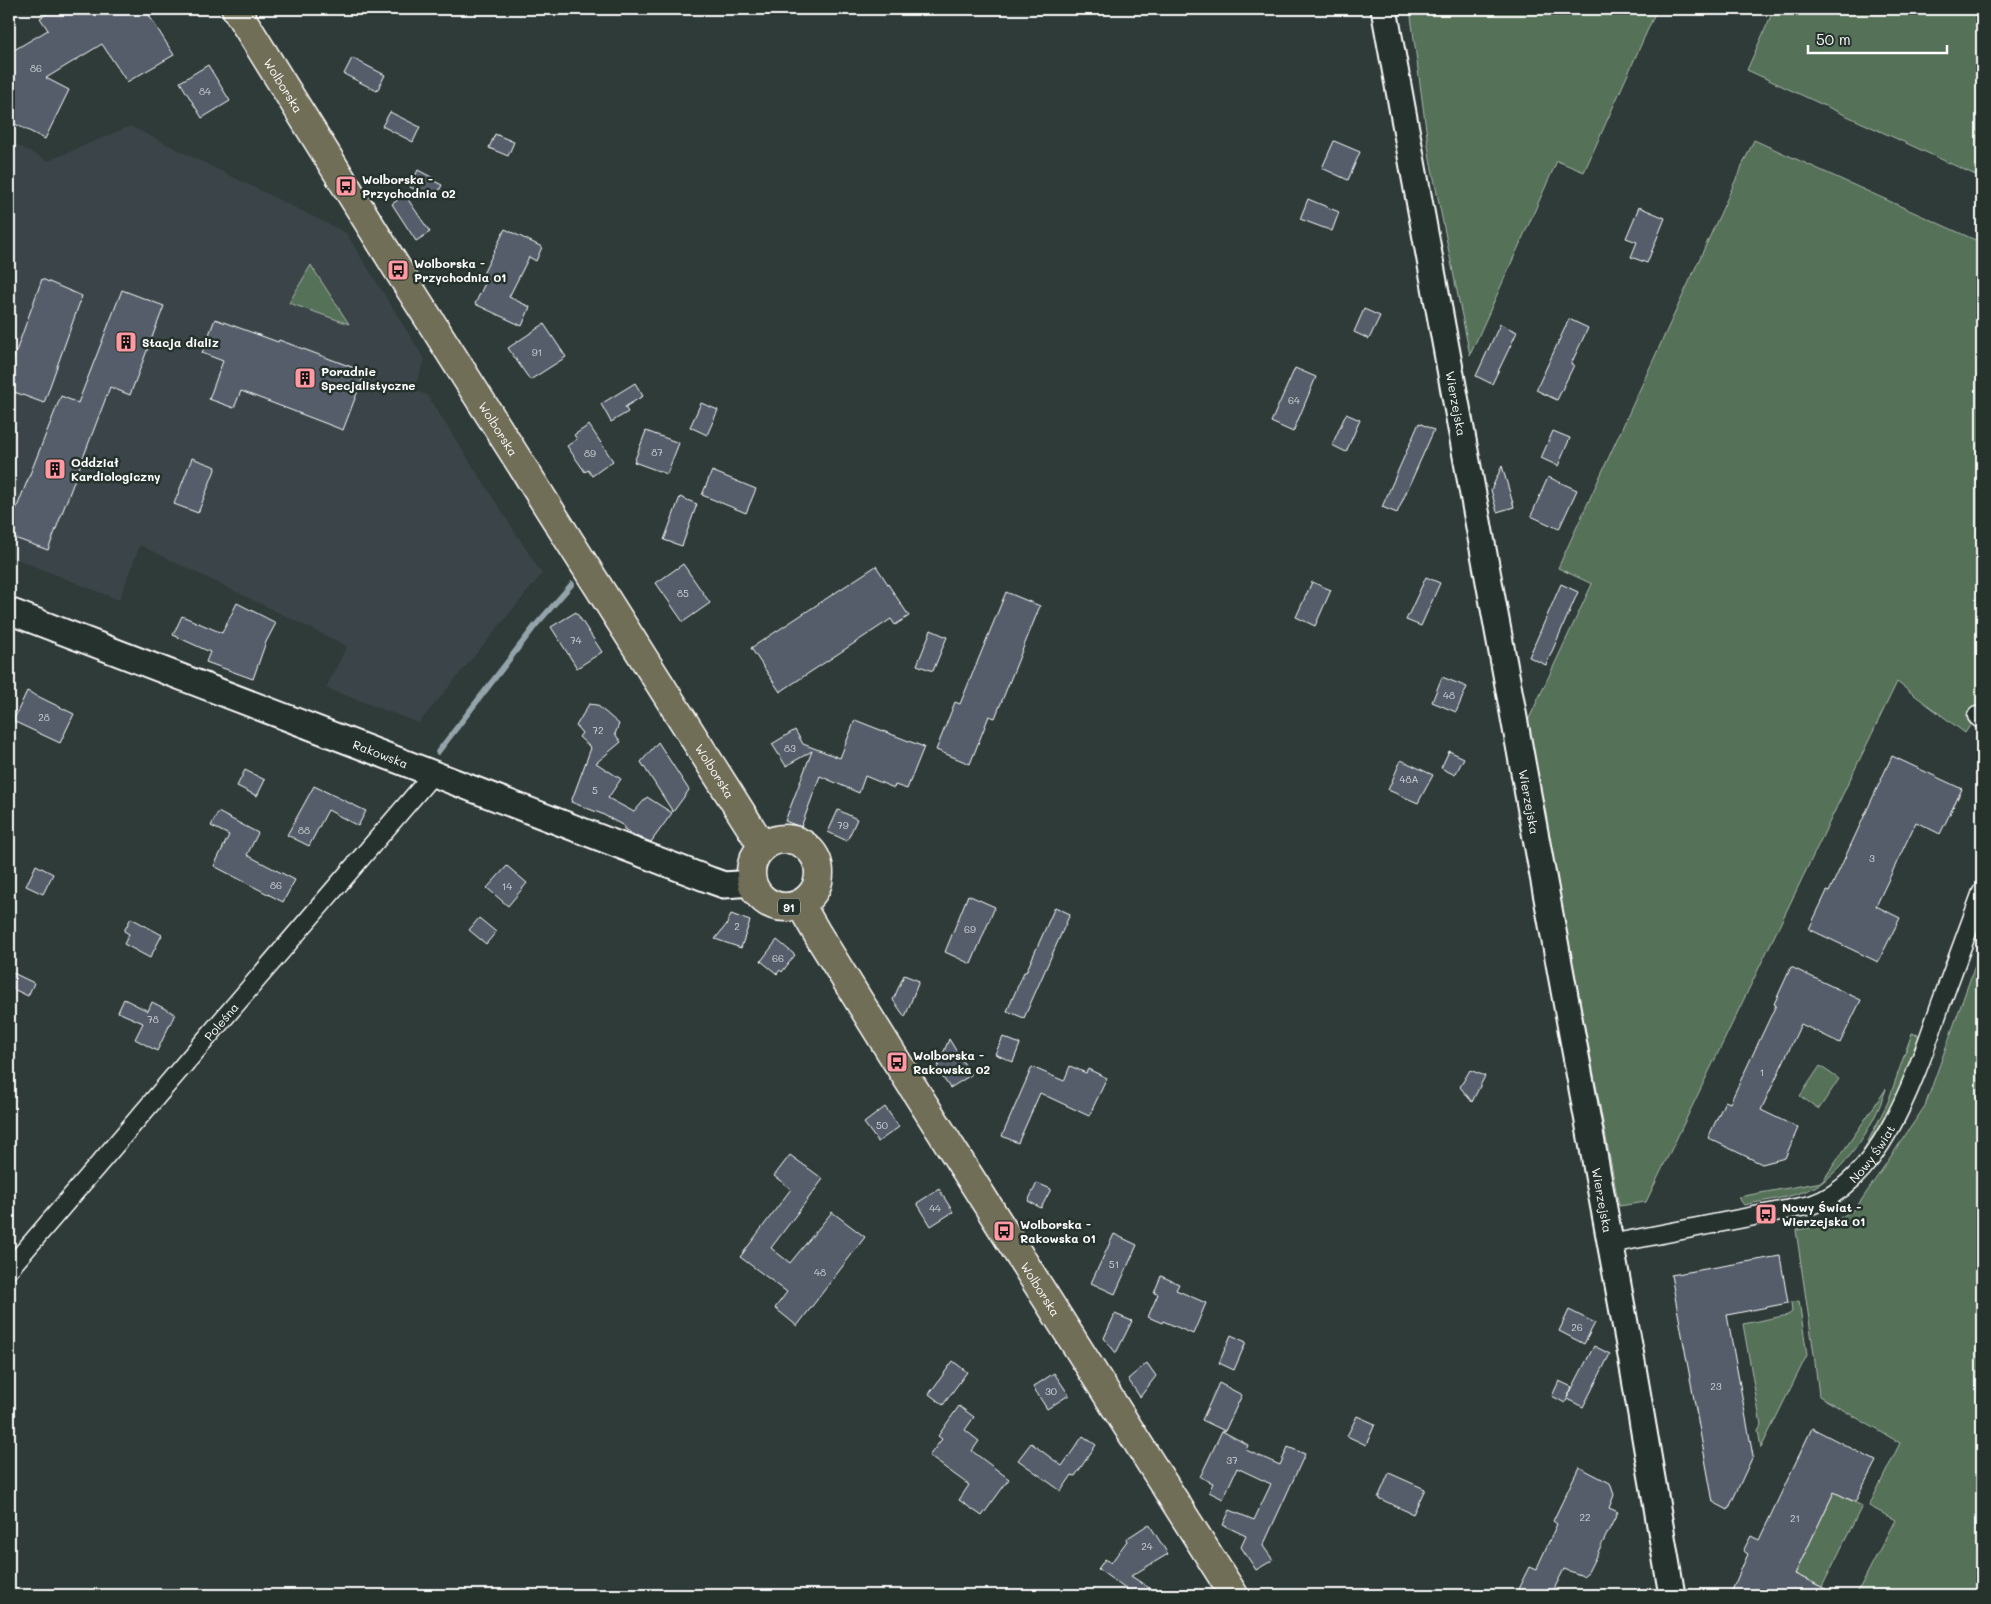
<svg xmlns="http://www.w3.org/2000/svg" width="1991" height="1604" font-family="Mali,sans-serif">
<rect width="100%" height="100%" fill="#2f3b39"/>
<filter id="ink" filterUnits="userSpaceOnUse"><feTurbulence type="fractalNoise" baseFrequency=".02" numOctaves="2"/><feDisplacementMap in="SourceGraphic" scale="10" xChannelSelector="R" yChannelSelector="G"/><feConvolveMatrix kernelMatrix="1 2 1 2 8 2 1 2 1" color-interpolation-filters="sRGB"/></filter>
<g filter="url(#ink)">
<path fill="#3a4548" d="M 130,126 L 346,233 L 425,360 L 413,390 L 427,395 L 542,574 L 419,723 L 326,688 L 347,646 L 140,545 L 119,600 L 9,556 L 9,141 L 48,161 Z"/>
<path fill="#557158" stroke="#aab8ac" d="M 1410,9 L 1657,9 L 1584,172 L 1557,161 L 1470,355 L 1430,159 Z
M 1774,9 L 1982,9 L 1982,178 L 1747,70 Z
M 1754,140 L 1982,243 L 1982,707 L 1965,733 L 1897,682 L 1646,1202 L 1619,1206 L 1527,723 L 1592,584 L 1558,568 Z
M 311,265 L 312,267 L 349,324 L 289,303 Z
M 1982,946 L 1982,1595 L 1856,1595 L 1895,1520 L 1869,1506 L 1900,1443 L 1819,1396 L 1814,1354 L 1796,1230 L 1829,1225 L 1856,1208 L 1925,1106 Z
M 1912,1033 L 1921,1036 L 1896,1099 L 1860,1157 L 1888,1102 Z
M 1820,1066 L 1839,1079 L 1819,1109 L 1800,1096 Z
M 1886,1089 C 1874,1127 1840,1182 1800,1193 C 1782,1199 1762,1201 1744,1205 L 1738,1197 L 1822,1182 Z
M 1799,1301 L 1807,1355 L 1761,1448 L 1758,1430 L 1761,1425 L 1743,1324 L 1788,1315 L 1792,1312 L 1791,1302 Z
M 1834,1492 L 1862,1506 L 1818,1595 L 1813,1595 L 1818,1585 L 1795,1574 Z"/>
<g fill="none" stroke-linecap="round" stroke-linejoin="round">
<path stroke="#94a4aa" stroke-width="5.5" d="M 438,752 L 535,626 L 572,584"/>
</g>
<path fill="#555d6b" stroke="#fff" d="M 55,9 L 145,9 L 174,55 L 127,82 L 102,44 L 46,78 L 69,90 L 45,139 L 9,121 L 9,53 L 48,30 L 40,18 Z
M 352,58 L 385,75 L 377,91 L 344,74 Z
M 208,65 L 230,101 L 202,118 L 180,82 Z
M 390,112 L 420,127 L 413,142 L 382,126 Z
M 495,134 L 514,142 L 508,156 L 489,148 Z
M 1334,141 L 1360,152 L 1348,180 L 1322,168 Z
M 418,170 L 435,179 L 434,181 L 442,185 L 435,199 L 410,187 Z
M 405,195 L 430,232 L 416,241 L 392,204 Z
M 1308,199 L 1339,212 L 1332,231 L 1300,219 Z
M 1639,207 L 1665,218 L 1647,263 L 1631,257 L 1637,242 L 1626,238 Z
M 505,229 L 542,247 L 536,261 L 529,257 L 509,297 L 530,307 L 522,326 L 475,304 L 487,279 L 482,276 Z
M 42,279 L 82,296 L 44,403 L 9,390 L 9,371 Z
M 122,290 L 164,306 L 130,395 L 110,387 L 48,550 L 9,536 L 9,527 L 61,396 L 78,403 Z
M 1364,309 L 1380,316 L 1369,339 L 1354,332 Z
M 215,319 L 278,342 L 279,340 L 365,372 L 343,430 L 241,391 L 234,408 L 209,399 L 223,361 L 202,353 Z
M 1569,319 L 1588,328 L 1571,364 L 1574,365 L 1557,400 L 1536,390 Z
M 544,324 L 566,357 L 530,380 L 508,348 Z
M 1500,324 L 1517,332 L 1492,384 L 1476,376 Z
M 1295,368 L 1316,377 L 1293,432 L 1271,422 Z
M 635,383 L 643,396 L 625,407 L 628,412 L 611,422 L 601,404 Z
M 701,403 L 718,410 L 707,435 L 690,427 Z
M 1346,414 L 1360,420 L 1346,452 L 1332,445 Z
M 1419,423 L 1434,430 L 1397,513 L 1382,507 Z
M 589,425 L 613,461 L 592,476 L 588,470 L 585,472 L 567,446 L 577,439 L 574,435 Z
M 646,431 L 679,443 L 667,474 L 634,462 Z
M 1553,431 L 1570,438 L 1558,466 L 1541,458 Z
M 192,458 L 216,467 L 198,513 L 174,504 Z
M 1502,466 L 1514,507 L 1497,512 L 1491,490 Z
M 712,471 L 756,489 L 746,513 L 702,495 Z
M 1548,477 L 1577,490 L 1559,529 L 1531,516 Z
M 680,497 L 697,504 L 682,546 L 664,540 Z
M 683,564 L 710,603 L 683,622 L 656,583 Z
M 876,566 L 909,616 L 895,625 L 891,619 L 780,692 L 751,648 Z
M 1426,577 L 1440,583 L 1421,626 L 1406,620 Z
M 1312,582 L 1331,590 L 1315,626 L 1296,617 Z
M 1561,584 L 1578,592 L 1546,665 L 1529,657 Z
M 1006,592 L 1040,606 L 995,718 L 989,716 L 970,764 L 936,750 L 955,702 L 960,704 Z
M 237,603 L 276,623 L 266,642 L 253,679 L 206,662 L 210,652 L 173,635 L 182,616 L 222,633 Z
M 576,612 L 602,652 L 577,668 L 551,627 Z
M 931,630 L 947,637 L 933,671 L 917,665 Z
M 1442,677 L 1467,687 L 1456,712 L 1432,702 Z
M 27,691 L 74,714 L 60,743 L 13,721 Z
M 589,704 L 597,705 L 619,724 L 615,734 L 621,742 L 596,763 L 621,779 L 608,798 L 634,812 L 647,797 L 672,813 L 651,842 L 634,835 L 624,829 L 624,826 L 602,814 L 571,802 L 591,748 L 579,737 L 582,733 L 576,726 Z
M 855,720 L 924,747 L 907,789 L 895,785 L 894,788 L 865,776 L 859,793 L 820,776 L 801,827 L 785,821 L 812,751 L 786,766 L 772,744 L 795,730 L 803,744 L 840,758 Z
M 658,742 L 689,790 L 673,812 L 641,762 Z
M 1449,751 L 1464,758 L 1455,775 L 1441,768 Z
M 1892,756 L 1962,789 L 1940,834 L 1916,822 L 1876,906 L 1900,918 L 1878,962 L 1809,929 L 1827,891 L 1829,892 Z
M 1401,760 L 1433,775 L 1418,803 L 1388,790 Z
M 245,770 L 265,780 L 257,796 L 237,786 Z
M 314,786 L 366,811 L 358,826 L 328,810 L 309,846 L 287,835 Z
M 838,810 L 857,819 L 847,841 L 828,832 Z
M 218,812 L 258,833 L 247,855 L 295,880 L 283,902 L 214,866 L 229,835 L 211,826 Z
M 36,865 L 53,874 L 43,894 L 26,886 Z
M 507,866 L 527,883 L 508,906 L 487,888 Z
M 968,895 L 995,907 L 971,964 L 945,952 Z
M 1055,907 L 1070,914 L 1024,1018 L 1007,1011 L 1024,972 L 1026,972 Z
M 731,914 L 750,921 L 741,948 L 715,939 L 727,924 Z
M 131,918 L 162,935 L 150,958 L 124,944 L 129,934 L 124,931 Z
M 479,918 L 496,932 L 486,944 L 469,930 Z
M 777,940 L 795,955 L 782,972 L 780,970 L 777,974 L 761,961 Z
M 1791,967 L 1861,1000 L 1840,1043 L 1801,1024 L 1761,1110 L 1798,1128 L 1785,1158 L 1762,1164 L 1708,1138 L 1725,1101 L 1730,1103 L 1776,1005 L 1774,1004 Z
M 9,971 L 34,983 L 28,996 L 9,987 Z
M 904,975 L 919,981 L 905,1017 L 893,1000 Z
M 124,999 L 148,1011 L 152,1002 L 175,1014 L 157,1051 L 135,1039 L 143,1023 L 118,1012 Z
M 1003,1037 L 1020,1044 L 1013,1062 L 995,1054 Z
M 949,1039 L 971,1075 L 950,1088 L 937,1069 Z
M 1070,1066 L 1086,1073 L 1088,1069 L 1107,1078 L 1089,1116 L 1040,1093 L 1018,1143 L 1002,1136 L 1032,1067 L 1064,1081 Z
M 1470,1070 L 1485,1076 L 1472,1102 L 1460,1087 Z
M 885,1107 L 899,1127 L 878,1142 L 864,1123 Z
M 790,1155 L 823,1179 L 771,1248 L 790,1263 L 832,1212 L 865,1237 L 797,1326 L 775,1308 L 787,1292 L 740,1257 L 791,1189 L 774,1176 Z
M 1037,1183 L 1051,1189 L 1041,1208 L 1028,1201 Z
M 939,1189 L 953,1212 L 931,1226 L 917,1203 Z
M 1114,1234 L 1137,1245 L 1115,1294 L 1091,1283 Z
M 1780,1256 L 1788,1303 L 1727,1315 L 1753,1456 L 1728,1510 L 1713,1502 L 1671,1275 Z
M 1161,1276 L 1179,1284 L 1176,1290 L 1206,1303 L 1193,1334 L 1163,1321 L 1162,1323 L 1148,1317 L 1158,1294 L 1154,1293 Z
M 1569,1310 L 1595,1323 L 1584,1344 L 1559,1331 Z
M 1115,1314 L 1132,1321 L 1116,1353 L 1104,1338 Z
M 1231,1335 L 1246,1342 L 1234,1370 L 1219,1363 Z
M 1594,1346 L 1610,1354 L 1583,1407 L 1567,1399 L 1565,1403 L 1552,1396 L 1559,1381 L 1572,1387 L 1567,1398 Z
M 953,1361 L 967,1372 L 943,1405 L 929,1394 Z
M 1147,1363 L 1156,1376 L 1140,1397 L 1128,1379 Z
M 1054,1373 L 1069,1395 L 1047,1409 L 1033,1387 Z
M 1219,1383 L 1242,1395 L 1225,1431 L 1202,1420 Z
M 959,1406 L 974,1417 L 965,1430 L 979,1441 L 972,1451 L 1009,1479 L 982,1516 L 959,1500 L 969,1485 L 929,1456 L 942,1439 L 938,1436 Z
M 1357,1416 L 1375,1424 L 1366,1445 L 1347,1436 Z
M 1812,1428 L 1876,1461 L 1855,1502 L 1834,1492 L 1795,1574 L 1838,1595 L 1730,1595 L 1748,1554 L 1743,1551 L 1751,1536 L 1759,1540 Z
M 1222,1431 L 1248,1445 L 1246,1450 L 1280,1465 L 1288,1447 L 1305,1454 L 1263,1546 L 1273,1560 L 1256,1570 L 1241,1547 L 1246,1536 L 1223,1525 L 1230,1510 L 1254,1520 L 1271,1484 L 1237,1468 L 1223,1499 L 1209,1492 L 1213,1483 L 1200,1477 Z
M 1083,1436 L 1096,1445 L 1075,1476 L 1072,1475 L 1061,1491 L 1018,1460 L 1031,1443 L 1062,1466 Z
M 1579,1467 L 1610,1483 L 1614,1495 L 1609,1508 L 1618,1512 L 1588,1572 L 1583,1576 L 1564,1569 L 1551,1595 L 1515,1595 L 1529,1567 L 1536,1570 L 1557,1524 L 1553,1521 Z
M 1389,1473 L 1425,1489 L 1413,1514 L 1378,1498 Z
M 1149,1524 L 1168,1554 L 1131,1576 L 1160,1595 L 1134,1595 L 1098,1569 L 1105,1559 L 1111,1563 L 1127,1541 L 1126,1539 Z"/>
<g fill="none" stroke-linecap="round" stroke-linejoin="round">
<g stroke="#fff" stroke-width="21">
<g id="street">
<path d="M 1977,716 L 1982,720"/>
<path id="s1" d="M 1610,1244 L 1811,1205 C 1883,1181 1917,1071 1940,1006 C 1954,968 1968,930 1982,892"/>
<path id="s2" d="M 9,1269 L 433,774"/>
</g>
</g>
<g stroke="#fff" stroke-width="29">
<g id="secondary">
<path id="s3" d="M 1384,9 L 1631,1356 L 1672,1595"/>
<path id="s4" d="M 9,611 L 710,880 L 724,885 L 752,883"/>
</g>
</g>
<g stroke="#fff" stroke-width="31">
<g id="primary">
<path id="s5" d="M 236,9 L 398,270 L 763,847"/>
<circle cx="785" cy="873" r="34"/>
<path id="s6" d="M 800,904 L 818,935 L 897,1062 L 1234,1595"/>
</g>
</g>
<use href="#street" stroke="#26332d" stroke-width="18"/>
<use href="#secondary" stroke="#26332d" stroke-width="25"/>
<use href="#primary" stroke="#716e59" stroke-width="28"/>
</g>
</g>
<defs>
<g id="bus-square" transform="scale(1.125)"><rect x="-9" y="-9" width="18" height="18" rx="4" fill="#ff9aa2" stroke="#26332d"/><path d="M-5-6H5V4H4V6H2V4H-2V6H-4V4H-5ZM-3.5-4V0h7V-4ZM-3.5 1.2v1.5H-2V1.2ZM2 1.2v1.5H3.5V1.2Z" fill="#111"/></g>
<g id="building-square" transform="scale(1.125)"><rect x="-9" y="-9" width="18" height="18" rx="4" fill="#ff9aa2" stroke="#26332d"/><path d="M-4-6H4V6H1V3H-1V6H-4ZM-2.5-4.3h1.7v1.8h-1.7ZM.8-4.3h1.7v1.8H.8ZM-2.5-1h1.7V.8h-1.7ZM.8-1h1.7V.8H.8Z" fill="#111"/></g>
</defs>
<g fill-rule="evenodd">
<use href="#bus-square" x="346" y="186"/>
<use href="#bus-square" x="398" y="270"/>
<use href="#building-square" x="126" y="342"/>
<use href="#building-square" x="305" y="378"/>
<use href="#building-square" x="55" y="469"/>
<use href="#bus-square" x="897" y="1062"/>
<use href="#bus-square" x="1766" y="1214"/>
<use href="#bus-square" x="1004" y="1231"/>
</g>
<g text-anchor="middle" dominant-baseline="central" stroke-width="5" stroke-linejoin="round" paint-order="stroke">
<g font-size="10" fill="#d4d6da">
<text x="36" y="68">86</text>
<text x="205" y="91">84</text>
<text x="537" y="352">91</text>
<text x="1294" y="400">64</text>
<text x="657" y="452">87</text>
<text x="590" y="453">89</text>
<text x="683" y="593">85</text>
<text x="576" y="640">74</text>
<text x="1449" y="695">48</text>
<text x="44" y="717">28</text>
<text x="598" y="730">72</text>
<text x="790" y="748">83</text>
<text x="1409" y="779">48A</text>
<text x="595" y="790">5</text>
<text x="843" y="825">79</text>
<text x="304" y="830">88</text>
<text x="1872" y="858">3</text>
<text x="276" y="885">86</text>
<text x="507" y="886">14</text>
<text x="737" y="926">2</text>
<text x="970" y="929">69</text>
<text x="778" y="958">66</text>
<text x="153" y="1019">78</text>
<text x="1762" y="1072">1</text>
<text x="882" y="1125">50</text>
<text x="935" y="1208">44</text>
<text x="1114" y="1264">51</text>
<text x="820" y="1272">48</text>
<text x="1577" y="1327">26</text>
<text x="1716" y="1386">23</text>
<text x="1051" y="1391">30</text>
<text x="1232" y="1460">37</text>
<text x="1585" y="1517">22</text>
<text x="1795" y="1518">21</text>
<text x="1147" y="1546">24</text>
</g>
<rect fill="#26332d" stroke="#bec2c0" stroke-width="1" x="778" y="898.5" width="22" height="17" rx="4"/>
<g font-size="11" font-weight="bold" fill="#fff">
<text x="789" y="907">91</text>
</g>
<g font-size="12" fill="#fff" stroke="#26332d">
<text stroke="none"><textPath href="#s5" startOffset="90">Wolborska</textPath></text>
<text stroke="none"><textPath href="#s3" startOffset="401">Wierzejska</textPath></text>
<text stroke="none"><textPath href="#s5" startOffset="495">Wolborska</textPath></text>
<text stroke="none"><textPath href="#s4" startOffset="398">Rakowska</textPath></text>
<text stroke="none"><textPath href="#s5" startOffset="900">Wolborska</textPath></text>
<text stroke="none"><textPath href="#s3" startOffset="806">Wierzejska</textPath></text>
<text stroke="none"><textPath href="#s2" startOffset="326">Poleśna</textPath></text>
<text stroke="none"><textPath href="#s1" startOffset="286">Nowy Świat</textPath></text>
<text stroke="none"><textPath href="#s3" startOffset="1211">Wierzejska</textPath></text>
<text stroke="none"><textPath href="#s6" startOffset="454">Wolborska</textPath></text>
</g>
<g font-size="12" font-weight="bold" fill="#fff" stroke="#26332d" text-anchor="start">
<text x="362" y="179">Wolborska -<tspan x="362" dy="14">Przychodnia 02</tspan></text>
<text x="414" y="263">Wolborska -<tspan x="414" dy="14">Przychodnia 01</tspan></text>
<text x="142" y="342">Stacja dializ</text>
<text x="321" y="371">Poradnie<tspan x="321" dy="14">Specjalistyczne</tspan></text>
<text x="71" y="462">Oddział<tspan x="71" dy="14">Kardiologiczny</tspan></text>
<text x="913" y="1055">Wolborska -<tspan x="913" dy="14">Rakowska 02</tspan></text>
<text x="1782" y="1207">Nowy Świat -<tspan x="1782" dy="14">Wierzejska 01</tspan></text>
<text x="1020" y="1224">Wolborska -<tspan x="1020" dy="14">Rakowska 01</tspan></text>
</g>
</g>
<rect width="1991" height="1604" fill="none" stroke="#26332d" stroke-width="30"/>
<rect x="15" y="15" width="1961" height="1574" fill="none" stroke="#fff" stroke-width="2" filter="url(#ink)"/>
<path d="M1808 45v8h139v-8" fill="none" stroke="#ffffff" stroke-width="2.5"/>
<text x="1816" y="45" font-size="15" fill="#ffffff" stroke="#26332d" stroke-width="4" paint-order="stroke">50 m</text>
</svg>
